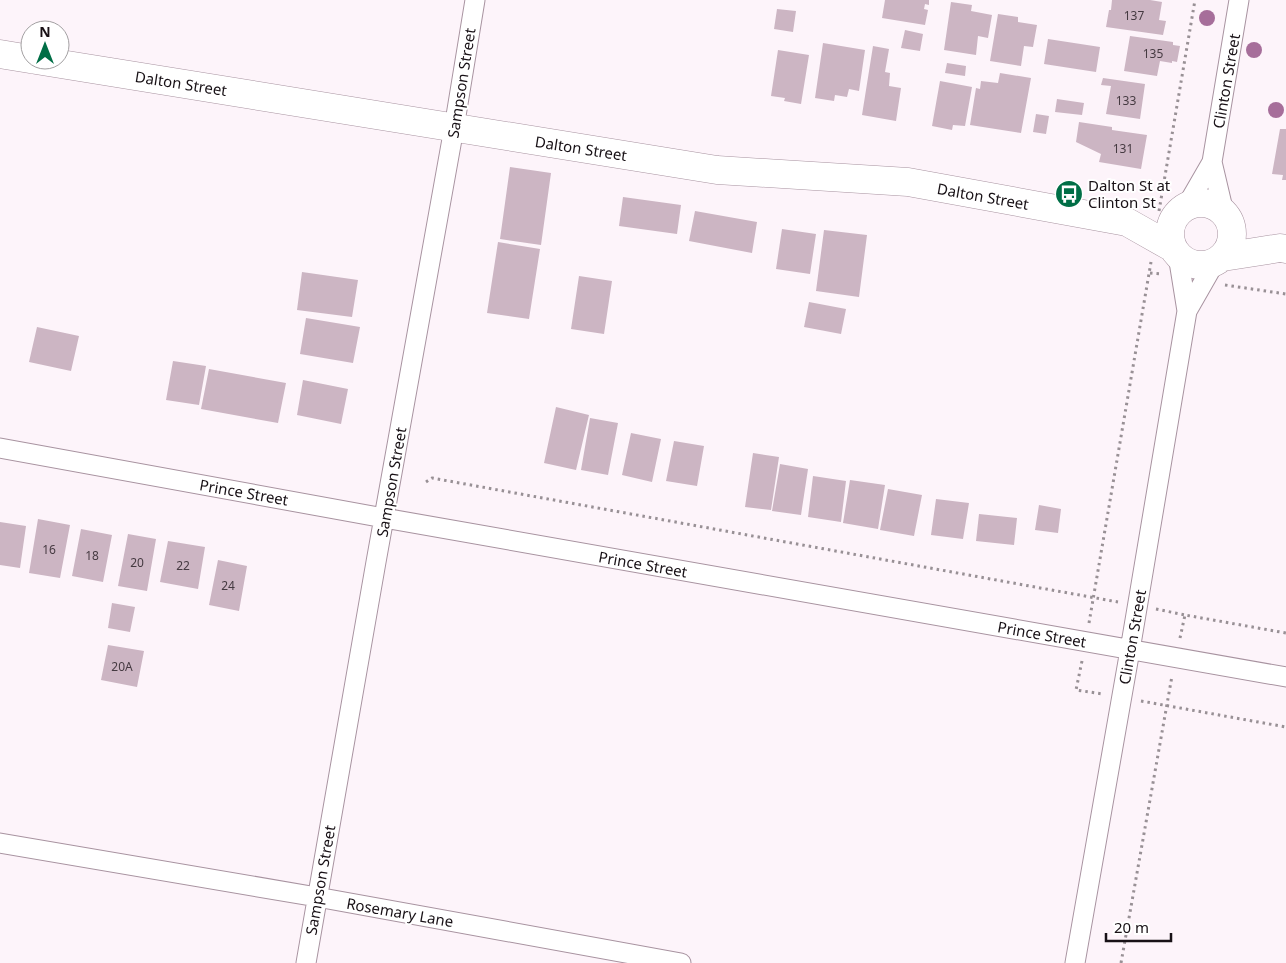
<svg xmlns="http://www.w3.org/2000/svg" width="1286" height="963" font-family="'Noto Sans',sans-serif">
<rect width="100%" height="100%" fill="#fdf4fa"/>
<path fill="#ccb5c3" d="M 885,0 L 929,0 L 929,5 L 925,4 L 924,9 L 928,10 L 925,25 L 882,18 Z
M 1112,0 L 1150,0 L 1162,2 L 1159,20 L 1166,21 L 1163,35 L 1106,27 L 1109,10 L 1111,10 Z
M 951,2 L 972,5 L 971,11 L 992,15 L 988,38 L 978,36 L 976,55 L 944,50 Z
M 777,9 L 796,11 L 793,32 L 774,29 Z
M 998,14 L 1018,17 L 1018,22 L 1037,25 L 1033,47 L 1024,46 L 1021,66 L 990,61 Z
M 905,30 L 923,34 L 920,51 L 901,48 Z
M 1130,36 L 1173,42 L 1173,45 L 1180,46 L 1177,62 L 1172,61 L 1172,63 L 1160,61 L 1157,76 L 1124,71 Z
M 1048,39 L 1100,47 L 1096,72 L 1044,64 Z
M 823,43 L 865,50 L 859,91 L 849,89 L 847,97 L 835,95 L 834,101 L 815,98 Z
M 873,46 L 889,49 L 885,72 L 890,73 L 889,86 L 901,88 L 896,121 L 862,115 Z
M 778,50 L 809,55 L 801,104 L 784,101 L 785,98 L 771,96 Z
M 947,63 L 966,66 L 965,76 L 945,73 Z
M 1000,73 L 1031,78 L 1021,133 L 970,125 L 976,88 L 980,89 L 981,81 L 998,83 Z
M 1103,78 L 1145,84 L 1140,119 L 1106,114 L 1111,86 L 1101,85 Z
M 940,81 L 972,87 L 965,126 L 953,125 L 952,130 L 932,126 Z
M 1057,99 L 1084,103 L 1082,115 L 1055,112 Z
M 1036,114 L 1049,116 L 1046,134 L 1033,132 Z
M 1079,122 L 1112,127 L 1112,130 L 1147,135 L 1141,169 L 1099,162 L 1101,154 L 1076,142 Z
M 1280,129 L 1286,129 L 1286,180 L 1282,180 L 1283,175 L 1272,174 Z
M 510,167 L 551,173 L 541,245 L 500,239 Z
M 623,197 L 681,205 L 677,234 L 619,226 Z
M 695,211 L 757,222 L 752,253 L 689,241 Z
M 782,229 L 816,234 L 810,274 L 776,269 Z
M 824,230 L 867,235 L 859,297 L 816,291 Z
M 498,242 L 540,249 L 529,319 L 487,313 Z
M 302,272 L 358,280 L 352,317 L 297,310 Z
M 579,276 L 612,281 L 604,334 L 571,329 Z
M 809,302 L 846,309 L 841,334 L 804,327 Z
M 306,318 L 360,327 L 353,363 L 300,354 Z
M 37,327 L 79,336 L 71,371 L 29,362 Z
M 173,361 L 206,366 L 199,405 L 166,400 Z
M 209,369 L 286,383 L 278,423 L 201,409 Z
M 303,380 L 348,389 L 341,424 L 297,415 Z
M 556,407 L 589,415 L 576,470 L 544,463 Z
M 590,418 L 618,423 L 608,475 L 581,470 Z
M 631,433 L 661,439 L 652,482 L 622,475 Z
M 674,441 L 704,446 L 697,486 L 666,481 Z
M 753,453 L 779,457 L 771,510 L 745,507 Z
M 780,464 L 808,469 L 801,515 L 772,511 Z
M 813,476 L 846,481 L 841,522 L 808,517 Z
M 850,480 L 885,485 L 878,529 L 843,523 Z
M 888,489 L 922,495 L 914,536 L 880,530 Z
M 936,499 L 969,503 L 963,539 L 931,535 Z
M 1039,505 L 1061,509 L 1058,533 L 1035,530 Z
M 979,514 L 1017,518 L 1014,545 L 976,541 Z
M 38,519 L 70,525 L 60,578 L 29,573 Z
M 0,522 L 26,526 L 20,568 L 0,565 Z
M 81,529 L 112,535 L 103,582 L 72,576 Z
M 128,534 L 156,539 L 147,591 L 118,586 Z
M 168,541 L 205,547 L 198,589 L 160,582 Z
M 218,560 L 247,566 L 239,611 L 209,605 Z
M 112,603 L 135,607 L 130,632 L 108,628 Z
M 108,645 L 144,651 L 137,687 L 101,680 Z"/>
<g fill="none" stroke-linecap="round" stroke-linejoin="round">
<g stroke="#a893a0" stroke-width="21">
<path id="minor" d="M 1212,162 L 1224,213
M 1186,207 L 1212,162 L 1239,0
M 1187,311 L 1215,262
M 0,448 L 384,518 L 1286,677
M 0,843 L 317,897 L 681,963
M 306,963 L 376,562 L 454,128 L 475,0
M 1075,963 L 1130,650 L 1187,311 L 1178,255"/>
</g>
<g stroke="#a893a0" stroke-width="29">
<path id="secondary" d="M 0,54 L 30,59
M 36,60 L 717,170 L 908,182 L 1127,222 L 1173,248
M1170 234a31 31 0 1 1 62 0a31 31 0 1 1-62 0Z
M 1223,257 L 1280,248 L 1286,249"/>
</g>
<path stroke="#989095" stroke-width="3" stroke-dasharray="2.5 4" stroke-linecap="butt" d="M 1159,211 L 1195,0
M 1150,273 L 1162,274
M 1225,285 L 1286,294
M 426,482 L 432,478 L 1118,602
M 1156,609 L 1185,615
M 1089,623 L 1151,262
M 1180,638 L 1185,615 L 1286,633
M 1082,661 L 1076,690 L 1103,694
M 1141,701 L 1286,727
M 1121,963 L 1172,676"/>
<use href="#minor" stroke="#fff" stroke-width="19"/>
<use href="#secondary" stroke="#fff" stroke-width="28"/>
</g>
<g fill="#a66e9a">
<circle cx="1207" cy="18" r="8"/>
<circle cx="1254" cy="50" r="8"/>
<circle cx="1276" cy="110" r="8"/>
</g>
<defs>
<g id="bus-disc" transform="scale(1.4375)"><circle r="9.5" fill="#006e46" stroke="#fff"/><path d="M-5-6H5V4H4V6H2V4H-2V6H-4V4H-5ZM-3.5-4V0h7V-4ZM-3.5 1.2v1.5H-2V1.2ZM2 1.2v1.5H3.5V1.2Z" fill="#fff"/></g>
</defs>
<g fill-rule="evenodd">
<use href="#bus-disc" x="1069" y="194"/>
</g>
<g text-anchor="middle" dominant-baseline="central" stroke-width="4" stroke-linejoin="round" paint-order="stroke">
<g font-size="12" fill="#453a41">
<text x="1134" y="15">137</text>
<text x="1153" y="53">135</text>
<text x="1126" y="100">133</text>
<text x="1123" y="148">131</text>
<text x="49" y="549">16</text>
<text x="92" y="555">18</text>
<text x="137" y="562">20</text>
<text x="183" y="565">22</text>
<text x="228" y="585">24</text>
<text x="122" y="666">20A</text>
</g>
<g font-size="15" fill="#181116" stroke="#fff">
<text transform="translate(1226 81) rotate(-80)">Clinton Street</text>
<text transform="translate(181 83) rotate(9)">Dalton Street</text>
<text transform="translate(461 83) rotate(-81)">Sampson Street</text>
<text transform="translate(581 148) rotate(9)">Dalton Street</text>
<text transform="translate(983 196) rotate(10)">Dalton Street</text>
<text transform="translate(391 482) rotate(-80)">Sampson Street</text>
<text transform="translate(244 492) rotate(10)">Prince Street</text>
<text transform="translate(643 564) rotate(10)">Prince Street</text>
<text transform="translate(1042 634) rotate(10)">Prince Street</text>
<text transform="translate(1132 637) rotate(-80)">Clinton Street</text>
<text transform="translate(320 880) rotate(-80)">Sampson Street</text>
<text transform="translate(400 912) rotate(10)">Rosemary Lane</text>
</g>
<g font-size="15" fill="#181116" stroke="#fff" text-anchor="start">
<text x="1088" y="185">Dalton St at<tspan x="1088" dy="17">Clinton St</tspan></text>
</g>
</g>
<g transform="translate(45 45)"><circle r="24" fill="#ffffff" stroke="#a3a0a2"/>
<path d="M0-4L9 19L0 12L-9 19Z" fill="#006e46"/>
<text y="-8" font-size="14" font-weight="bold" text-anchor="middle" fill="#181116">N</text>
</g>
<path d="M1106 933v8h65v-8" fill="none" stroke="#181116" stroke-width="2.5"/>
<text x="1114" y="933" font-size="15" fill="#181116" stroke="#ffffff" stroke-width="4" paint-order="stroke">20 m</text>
</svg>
